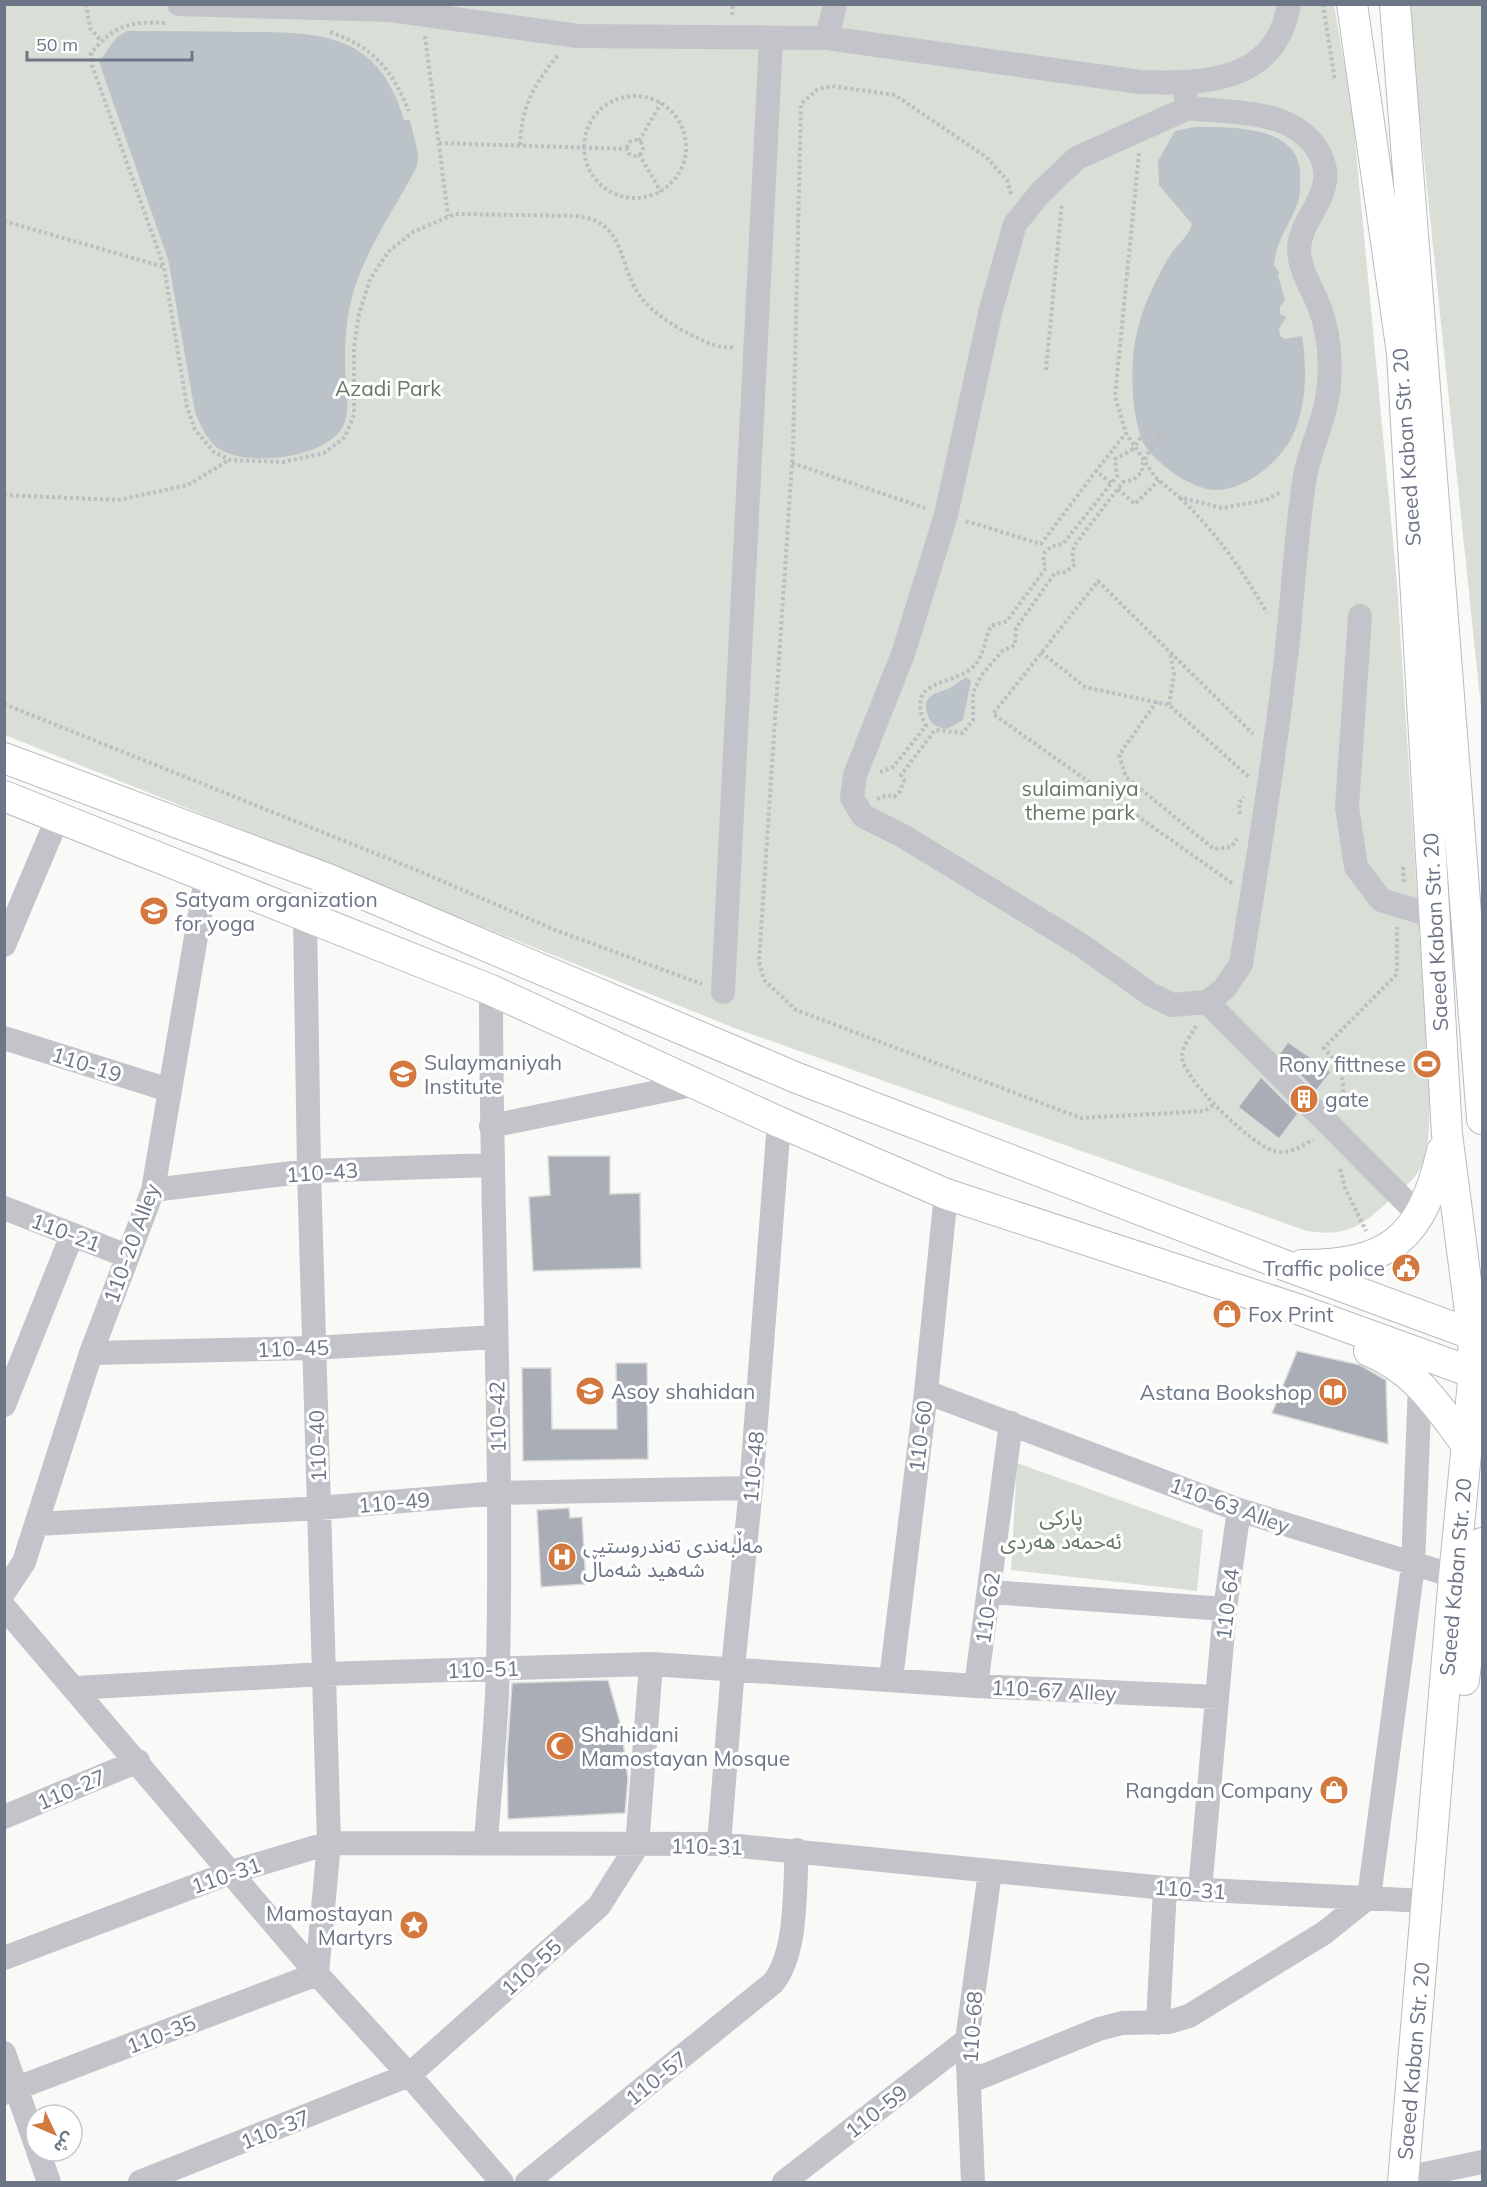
<svg xmlns="http://www.w3.org/2000/svg" width="1487" height="2187" font-family="Mulish,'Noto Sans Arabic',sans-serif">
<rect width="100%" height="100%" fill="#f9f9f8"/>
<path fill="#d9ded7" d="M 4,5 L 1334,5 L 1352,109 L 1397,583 L 1429,1082 C 1429,1107 1431,1136 1424,1160 C 1419,1176 1407,1185 1395,1195 C 1365,1223 1350,1238 1307,1231 L 737,1029 L 5,735 Z
M 1408,5 L 1482,5 L 1482,718 Z
M 1017,1463 L 1203,1530 L 1197,1591 L 1011,1570 Z"/>
<path fill="#bbc3c9" d="M 127,31 C 165,31 204,31 242,32 C 320,32 379,32 404,120 L 410,120 L 418,153 L 417,166 C 394,211 363,252 351,301 C 346,321 345,344 345,365 C 345,383 352,412 342,428 C 324,459 244,468 216,447 C 206,438 200,424 195,412 L 168,259 L 99,62 L 116,38 Z
M 1194,127 C 1234,127 1306,125 1300,182 C 1300,190 1300,198 1297,205 C 1289,226 1275,243 1274,266 L 1279,272 L 1278,276 L 1285,299 L 1280,307 L 1280,314 L 1286,317 L 1279,329 L 1280,336 L 1285,339 L 1302,336 C 1307,369 1307,404 1293,435 C 1281,461 1245,491 1215,490 C 1204,490 1190,483 1181,478 C 1168,470 1148,454 1142,440 C 1133,415 1131,385 1133,359 C 1136,322 1150,289 1169,257 C 1176,245 1188,238 1192,224 L 1159,185 L 1158,161 L 1175,131 Z
M 966,677 L 971,681 L 963,720 L 947,729 C 939,728 931,725 928,716 C 920,695 937,693 950,688 C 955,686 961,680 966,677 Z"/>
<path fill="#a9aeb6" stroke="#dbdbda" stroke-width="1.5" d="M 1288,1042 L 1331,1072 L 1316,1091 L 1279,1054 Z
M 1261,1077 L 1298,1114 L 1279,1139 L 1238,1107 Z
M 548,1156 L 610,1156 L 610,1194 L 640,1193 L 641,1268 L 533,1271 L 529,1197 L 550,1195 Z
M 1297,1351 L 1360,1365 L 1386,1380 L 1388,1444 L 1272,1413 Z
M 616,1363 L 647,1363 L 648,1459 L 523,1461 L 522,1368 L 551,1368 L 552,1429 L 617,1429 Z
M 569,1508 L 570,1518 L 582,1517 L 586,1584 L 541,1587 L 537,1510 Z
M 608,1680 L 621,1726 L 628,1779 L 625,1813 L 508,1819 L 507,1757 L 512,1683 Z"/>
<g fill="none" stroke-linecap="round" stroke-linejoin="round">
<g stroke="#b8babf" stroke-width="32">
<path id="major" d="M 1352,4 L 1402,353 L 1447,1134 L 1473,1335 L 1474,1372 L 1454,1576 L 1403,2182
M 1395,4 L 1482,1119
M 4,758 L 328,879 L 797,1078 L 1284,1265 L 1482,1338
M 4,796 L 491,990 L 779,1122 L 946,1194 L 1300,1310 L 1482,1376
M 1302,1265 C 1391,1265 1422,1237 1442,1151
M 1369,1351 C 1417,1371 1437,1406 1467,1445
M 1464,1680 L 1482,1543"/>
</g>
<path stroke="#bcbec1" stroke-width="4" stroke-dasharray="3 3" stroke-linecap="butt" d="M 86,4 L 90,28 L 101,41
M 1323,4 L 1335,81
M 732,15 L 733,4
M 165,23 C 129,21 115,25 91,53 L 92,65 L 164,267 L 187,407 L 195,430 L 214,452 L 230,460 L 283,462 L 324,453 L 345,437 L 354,415 L 354,347 L 359,314 L 370,279 L 389,251 L 413,232 L 455,214 L 576,216 C 629,221 616,268 643,300 C 656,315 674,326 691,335 C 707,342 717,349 734,347
M 330,32 C 375,48 391,69 409,111
M 425,36 L 448,216
M584 147a51 51 0 1 1 102 0a51 51 0 1 1-102 0Z
M627 148a8 8 0 1 1 16 0a8 8 0 1 1-16 0Z
M 639,141 L 661,103
M 439,143 L 627,149
M 520,145 C 521,108 534,84 558,55
M 1139,153 L 1115,396 L 1126,433 L 1155,477 L 1179,497 L 1222,508 L 1266,500 L 1281,492
M 639,154 L 661,192
M 1011,194 L 1007,180 L 986,157 L 895,95 L 832,86 L 818,89 L 801,104 L 793,448 L 759,961 L 764,980 L 796,1010 L 1081,1118 L 1205,1111 L 1213,1105
M 4,221 L 164,267
M 1046,370 L 1062,203
M 1141,437 L 1148,426 L 1160,436 L 1147,455
M 792,463 L 925,508
M 1111,483 L 1096,471 L 1126,433
M 1118,489 L 1135,504 L 1159,480
M 4,495 L 118,500 L 188,485 L 229,460
M 1180,498 C 1216,532 1243,571 1267,613
M 966,521 L 1041,544 L 1096,471
M 1041,652 L 1085,687 L 1169,705 L 1249,777
M 1157,701 L 1119,755 L 1126,777 L 1214,849 L 1231,847 L 1237,839
M 4,704 L 419,871 L 555,930 L 702,984
M 1169,705 L 1174,674 L 1170,652
M 880,772 L 893,767 L 926,726 C 904,679 948,687 972,668 C 985,657 984,639 991,626 L 1007,621 L 1046,568 L 1043,561 L 1045,552 L 1052,546 L 1063,544 L 1117,476 L 1115,459 L 1132,450
M 877,799 L 887,795 L 894,797 L 900,791 L 904,780 L 901,775 L 935,730 L 963,733 L 973,720 L 973,693 L 981,676 L 1002,651 L 1015,645 L 1016,628 L 1055,573 L 1066,572 L 1075,564 L 1072,557 L 1074,546 L 1123,482 L 1133,480 L 1142,472 L 1142,465
M 1240,814 L 1239,803 L 1244,797
M 1403,867 L 1404,884
M 1232,883 L 993,714 L 1098,581 L 1253,734
M 1196,1026 C 1191,1035 1182,1047 1182,1056 C 1181,1078 1253,1146 1274,1151 C 1287,1155 1302,1147 1313,1139
M 1341,1104 C 1347,1082 1340,1064 1324,1048 L 1397,974 L 1397,927
M 1340,1169 L 1345,1188 L 1366,1231"/>
<path stroke="#c2c4c9" stroke-width="24" d="M 179,4 L 390,10 L 578,36 L 827,38 L 1140,82 C 1204,84 1276,83 1289,4
M 827,38 L 835,4
M 1183,83 L 1188,108 C 1230,113 1287,108 1315,146 C 1346,190 1298,215 1299,251 C 1300,271 1312,288 1319,306 C 1329,331 1331,356 1329,383 C 1327,418 1309,448 1304,482 C 1294,549 1292,616 1283,682 C 1272,776 1256,870 1241,964 L 1224,989 L 1207,1002 L 1172,1005 L 1150,994 L 1081,945 L 903,836 L 863,816 L 852,798 L 855,775 L 903,654 L 946,515 L 991,309 L 1015,224 L 1041,192 L 1077,158 L 1188,108
M 1360,616 L 1347,807 L 1356,867 L 1381,900 L 1434,916
M 4,945 L 58,817
M 723,992 L 771,39
M 1207,1002 L 1420,1216
M 4,1038 L 169,1090
M 491,1126 L 697,1084
M 153,1190 L 309,1171 L 491,1165
M 4,1208 L 127,1256
M 91,1353 L 314,1348 L 495,1337
M 926,1392 L 1239,1510 L 1454,1576
M 4,1405 L 72,1235
M 38,1524 L 319,1508 L 498,1493 L 751,1488
M 4,1592 L 24,1562 L 91,1353 L 153,1190 L 206,878
M 990,1592 L 1225,1609
M 4,1607 L 317,1974 L 409,2075 L 502,2182
M 891,1679 L 926,1392 L 946,1194
M 976,1686 L 1011,1423
M 75,1688 L 323,1674 L 651,1664 L 976,1686 L 1217,1697
M 4,1817 L 138,1761
M 486,1842 C 490,1784 497,1725 498,1666 C 503,1441 491,1216 491,990
M 719,1844 L 733,1668 L 751,1488 L 779,1122
M 1200,1890 L 1225,1609 L 1239,1510
M 4,1958 L 232,1872 L 329,1843 L 719,1844 L 1165,1888 L 1426,1901
M 1158,2023 L 1165,1888
M 4,2053 L 36,2145
M 969,2082 L 1099,2029 L 1122,2023 L 1169,2022 L 1189,2016 L 1324,1933 L 1369,1897 L 1413,1566 L 1420,1384
M 4,2093 L 317,1974 L 329,1843 L 309,1171 L 305,916
M 38,2151 L 49,2182
M 1420,2175 L 1482,2162
M 140,2182 L 409,2075 L 599,1906 L 637,1846 L 651,1664
M 527,2182 L 773,1983 C 798,1952 794,1890 797,1850
M 784,2182 L 967,2040
M 973,2182 L 967,2040 L 990,1872"/>
<use href="#major" stroke="#fff" stroke-width="30"/>
<path stroke="#bcbec1" stroke-width="4" stroke-dasharray="3 3" stroke-linecap="butt" d="M 1132,450 L 1141,437
M 1142,465 L 1147,455"/>
</g>
<defs>
<g id="school-disc" transform="scale(1.5)"><circle r="9.5" fill="#d3783e" stroke="#fff"/><path d="M0-5L7-2L0 1L-7-2ZM-4 1L0 2.5L4 1V4Q0 6-4 4Z" fill="#fff"/></g>
<g id="stadium-disc" transform="scale(1.5)"><circle r="9.5" fill="#d3783e" stroke="#fff"/><path d="M0-5a6.5 5 0 1 0 0 10a6.5 5 0 1 0 0-10ZM-3.5-1.8h7v3.6h-7Z" fill="#fff"/></g>
<g id="university-disc" transform="scale(1.5)"><circle r="9.5" fill="#d3783e" stroke="#fff"/><path d="M0-5L7-2L0 1L-7-2ZM-4 1L0 2.5L4 1V4Q0 6-4 4Z" fill="#fff"/></g>
<g id="building-disc" transform="scale(1.5)"><circle r="9.5" fill="#d3783e" stroke="#fff"/><path d="M-4-6H4V6H1V3H-1V6H-4ZM-2.5-4.3h1.7v1.8h-1.7ZM.8-4.3h1.7v1.8H.8ZM-2.5-1h1.7V.8h-1.7ZM.8-1h1.7V.8H.8Z" fill="#fff"/></g>
<g id="civic-disc" transform="scale(1.5)"><circle r="9.5" fill="#d3783e" stroke="#fff"/><path d="M-.6-6.5H3V-4.5H.6V-3L4-1V1h2V6H-6V1h2V-1L-.6-3ZM-1.2 2.5V6h2.4V2.5Z" fill="#fff"/></g>
<g id="shop-disc" transform="scale(1.5)"><circle r="9.5" fill="#d3783e" stroke="#fff"/><path d="M-5-2.5h2.3a2.7 3.5 0 0 1 5.4 0H5L5.5 6h-11ZM-1.5-2.5h3a1.5 2.3 0 0 0-3 0Z" fill="#fff"/></g>
<g id="library-disc" transform="scale(1.5)"><circle r="9.5" fill="#d3783e" stroke="#fff"/><path d="M-6-4Q-3-5.5-.7-3.5V5Q-3 3-6 4ZM6-4Q3-5.5 .7-3.5V5Q3 3 6 4Z" fill="#fff"/></g>
<g id="hospital-disc" transform="scale(1.5)"><circle r="9.5" fill="#d3783e" stroke="#fff"/><path d="M-5-5h3v3.5h4V-5h3V5h-3V1.5h-4V5h-3Z" fill="#fff"/></g>
<g id="mosque-disc" transform="scale(1.5)"><circle r="9.5" fill="#d3783e" stroke="#fff"/><path d="M3.5-4.9A6 6 0 1 0 3.5 4.9A5 5 0 1 1 3.5-4.9Z" fill="#fff"/></g>
<g id="sight-disc" transform="scale(1.5)"><circle r="9.5" fill="#d3783e" stroke="#fff"/><path d="M0-6L1.8-2.2L6-1.7L2.9 1.2L3.7 5.4L0 3.3L-3.7 5.4L-2.9 1.2L-6-1.7L-1.8-2.2Z" fill="#fff"/></g>
</defs>
<g fill-rule="evenodd">
<use href="#school-disc" x="154" y="911"/>
<use href="#stadium-disc" x="1427" y="1064"/>
<use href="#university-disc" x="403" y="1074"/>
<use href="#building-disc" x="1304" y="1099"/>
<use href="#civic-disc" x="1406" y="1268"/>
<use href="#shop-disc" x="1227" y="1314"/>
<use href="#school-disc" x="590" y="1391"/>
<use href="#library-disc" x="1333" y="1392"/>
<use href="#hospital-disc" x="562" y="1557"/>
<use href="#mosque-disc" x="560" y="1746"/>
<use href="#shop-disc" x="1334" y="1790"/>
<use href="#sight-disc" x="414" y="1925"/>
</g>
<g text-anchor="middle" dominant-baseline="central" stroke-width="6" stroke-linejoin="round" paint-order="stroke">
<g font-size="21" fill="#667866" stroke="#fff">
<text x="388" y="388">Azadi Park</text>
<text x="1080" y="788">sulaimaniya<tspan x="1080" dy="24">theme park</tspan></text>
<text x="1061" y="1517">پارکی<tspan x="1061" dy="24">ئەحمەد هەردی</tspan></text>
</g>
<g font-size="21" fill="#6c7686" stroke="#fff">
<text transform="translate(1406 447) rotate(-94)">Saeed Kaban Str. 20</text>
<text transform="translate(1435 932) rotate(-93)">Saeed Kaban Str. 20</text>
<text transform="translate(87 1064) rotate(18)">110-19</text>
<text transform="translate(322 1172) rotate(-4)">110-43</text>
<text transform="translate(66 1232) rotate(21)">110-21</text>
<text transform="translate(131 1243) rotate(-70)">110-20 Alley</text>
<text transform="translate(293 1348) rotate(-2)">110-45</text>
<text transform="translate(497 1417) rotate(-91)">110-42</text>
<text transform="translate(920 1436) rotate(-83)">110-60</text>
<text transform="translate(317 1446) rotate(-92)">110-40</text>
<text transform="translate(753 1467) rotate(-85)">110-48</text>
<text transform="translate(394 1502) rotate(-5)">110-49</text>
<text transform="translate(1230 1505) rotate(20)">110-63 Alley</text>
<text transform="translate(1455 1577) rotate(-85)">Saeed Kaban Str. 20</text>
<text transform="translate(1227 1604) rotate(-83)">110-64</text>
<text transform="translate(987 1608) rotate(-82)">110-62</text>
<text transform="translate(483 1669) rotate(-2)">110-51</text>
<text transform="translate(1054 1690) rotate(3)">110-67 Alley</text>
<text transform="translate(71 1789) rotate(-23)">110-27</text>
<text transform="translate(707 1846) rotate(1)">110-31</text>
<text transform="translate(226 1875) rotate(-19)">110-31</text>
<text transform="translate(1190 1889) rotate(4)">110-31</text>
<text transform="translate(531 1967) rotate(-42)">110-55</text>
<text transform="translate(972 2027) rotate(-86)">110-68</text>
<text transform="translate(161 2034) rotate(-21)">110-35</text>
<text transform="translate(1413 2061) rotate(-85)">Saeed Kaban Str. 20</text>
<text transform="translate(656 2078) rotate(-39)">110-57</text>
<text transform="translate(876 2111) rotate(-38)">110-59</text>
<text transform="translate(275 2129) rotate(-22)">110-37</text>
</g>
<g font-size="21" fill="#6c7686" stroke="#fff" text-anchor="start">
<text x="175" y="899">Satyam organization<tspan x="175" dy="24">for yoga</tspan></text>
<text x="424" y="1062">Sulaymaniyah<tspan x="424" dy="24">Institute</tspan></text>
<text x="1406" y="1064" text-anchor="end">Rony fittnese</text>
<text x="1325" y="1099">gate</text>
<text x="1385" y="1268" text-anchor="end">Traffic police</text>
<text x="1248" y="1314">Fox Print</text>
<text x="611" y="1391">Asoy shahidan</text>
<text x="1312" y="1392" text-anchor="end">Astana Bookshop</text>
<text x="583" y="1545">مەڵبەندی تەندروستیی<tspan x="583" dy="24">شەهید شەماڵ</tspan></text>
<text x="581" y="1734">Shahidani<tspan x="581" dy="24">Mamostayan Mosque</tspan></text>
<text x="1313" y="1790" text-anchor="end">Rangdan Company</text>
<text x="393" y="1913" text-anchor="end">Mamostayan<tspan x="393" dy="24">Martyrs</tspan></text>
</g>
</g>
<rect width="1487" height="2187" fill="none" stroke="#6c7686" stroke-width="12"/>
<g transform="translate(54 2133) rotate(134)"><circle r="28" fill="#ffffff" stroke="#c4c8cf" stroke-width="1.5"/>
<path d="M0-4.5L10 22L0 15L-10 22Z" fill="#d3783e"/>
<text y="-9" font-size="16" font-weight="bold" text-anchor="middle" fill="#6c7686">ش</text>
</g>
<path d="M27 51v9h165v-9" fill="none" stroke="#6c7686" stroke-width="3"/>
<text x="36" y="51" font-size="18" fill="#6c7686" stroke="#ffffff" stroke-width="4.5" paint-order="stroke">50 m</text>
</svg>
